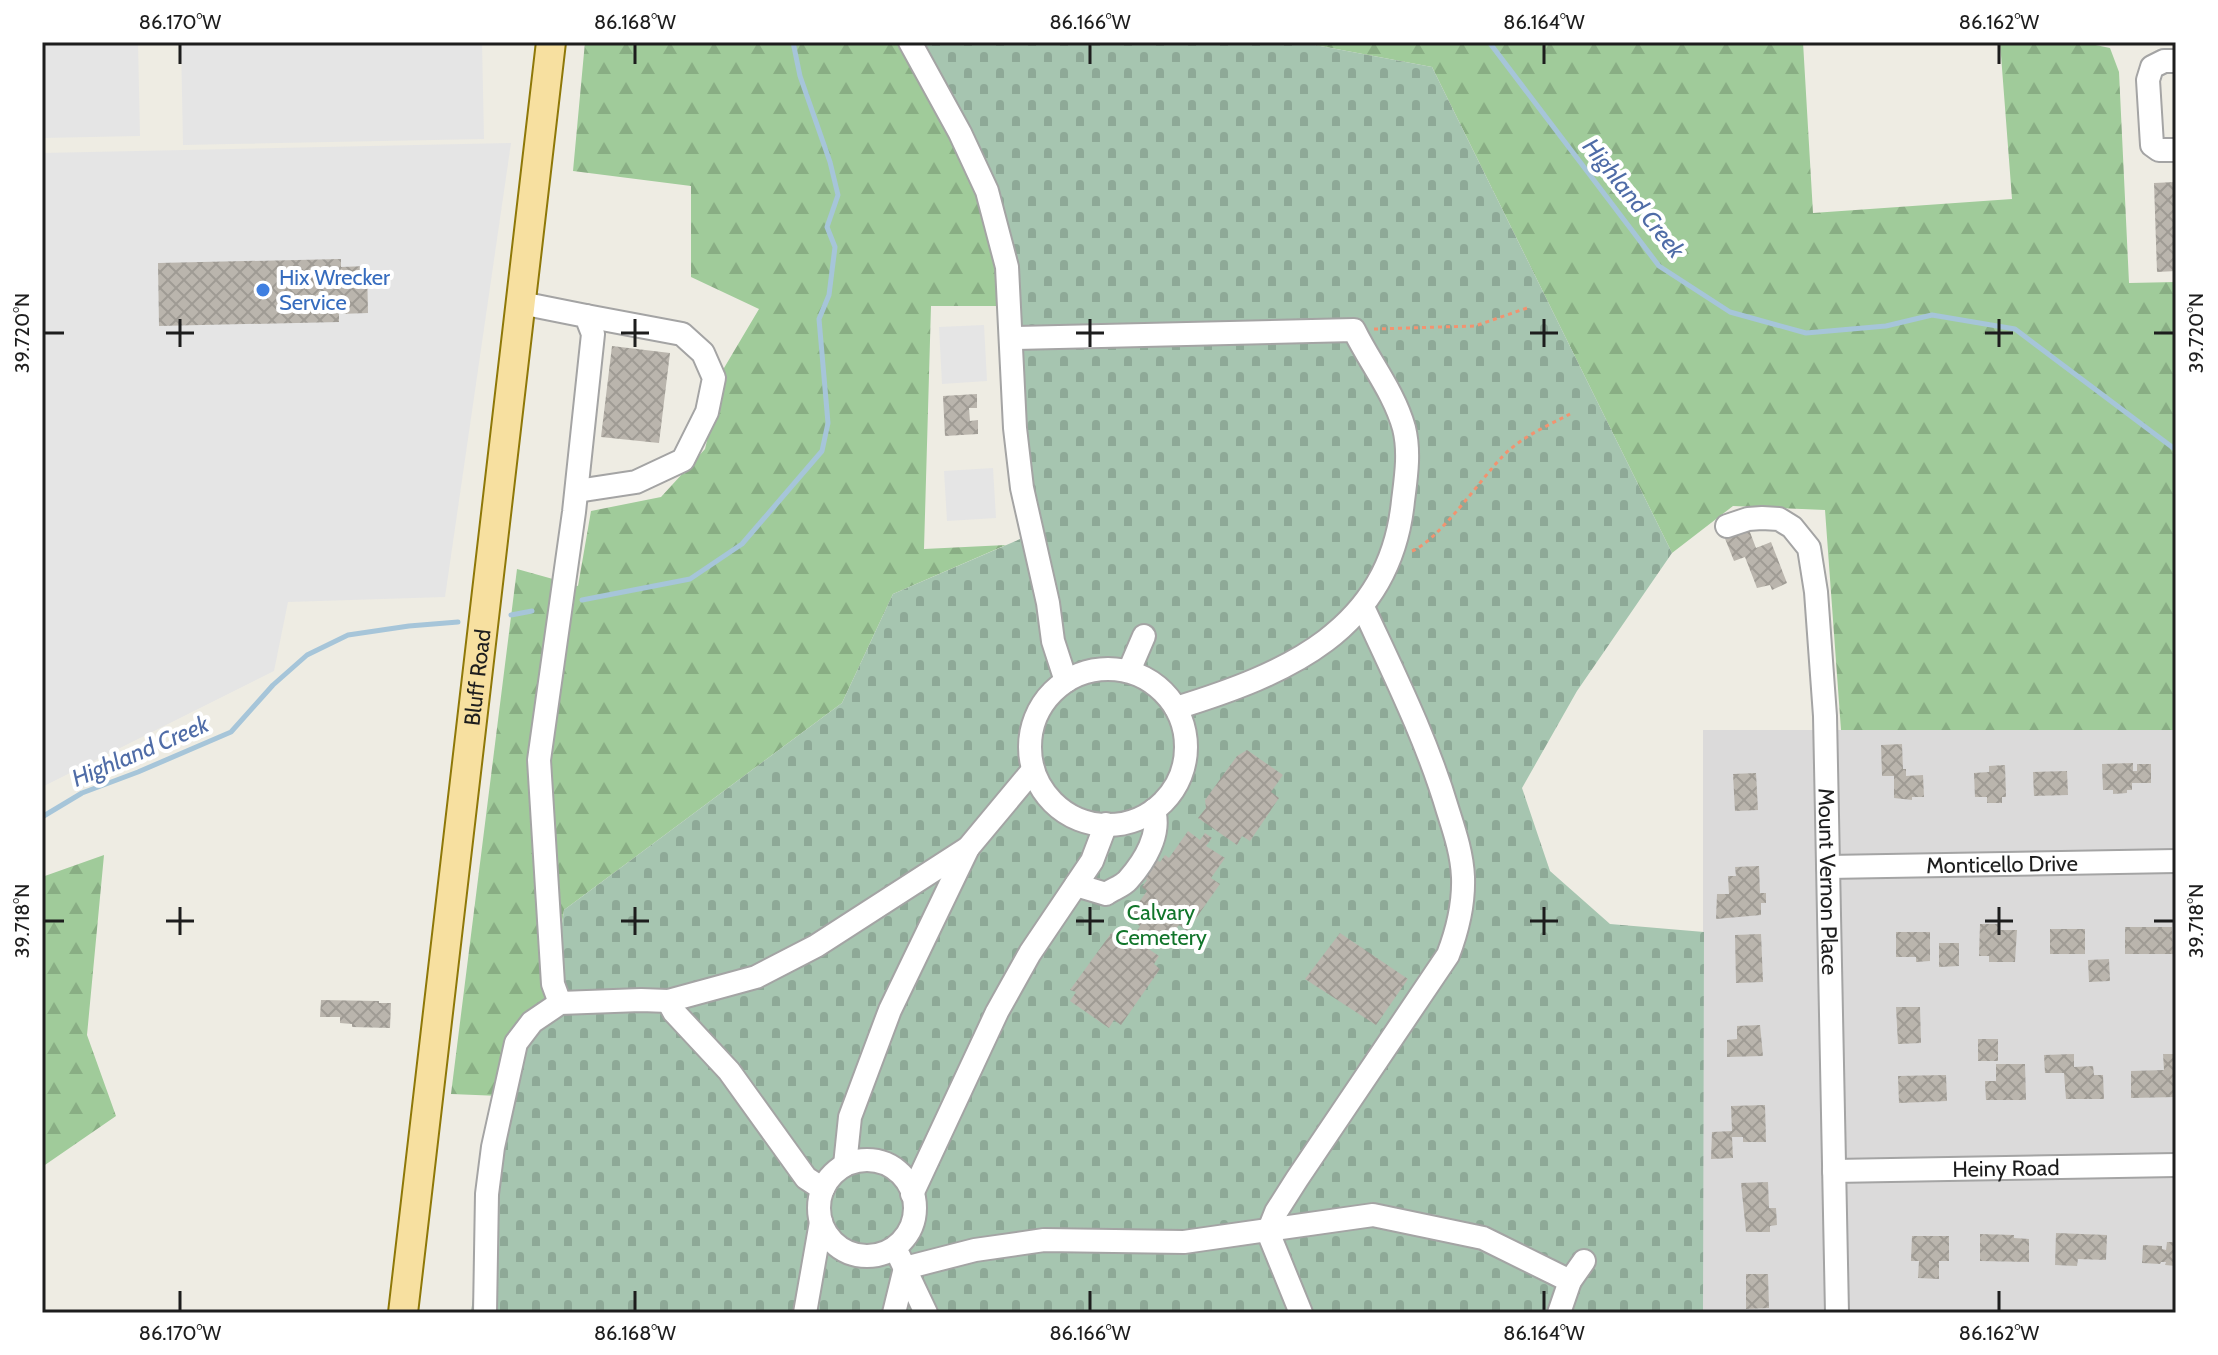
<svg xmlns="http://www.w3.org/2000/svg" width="2218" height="1355" font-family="Cabin,sans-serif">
<defs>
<pattern id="forest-firs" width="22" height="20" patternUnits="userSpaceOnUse" patternTransform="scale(2)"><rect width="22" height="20" fill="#a0cb9a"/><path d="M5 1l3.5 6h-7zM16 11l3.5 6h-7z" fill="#89ae84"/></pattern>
<pattern id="cemetery-stones" width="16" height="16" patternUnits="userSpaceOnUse" patternTransform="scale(2)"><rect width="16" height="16" fill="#a6c5b0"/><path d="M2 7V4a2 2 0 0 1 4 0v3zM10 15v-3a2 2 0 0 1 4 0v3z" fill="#8ea997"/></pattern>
<pattern id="building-cross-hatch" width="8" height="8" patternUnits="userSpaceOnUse" patternTransform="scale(2)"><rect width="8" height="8" fill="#bab5ad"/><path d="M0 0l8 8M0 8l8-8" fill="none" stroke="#9f9b94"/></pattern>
</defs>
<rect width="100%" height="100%" fill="#eeece3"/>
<path fill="#dbdada" d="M 1703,730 L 2176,730 L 2176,1313 L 1703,1313 Z"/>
<path fill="url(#forest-firs)" d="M 585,42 L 916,42 L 993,188 L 1007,306 L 931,306 L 924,549 L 1006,545 L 893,594 L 842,703 L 564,910 L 549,1014 L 500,1096 L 451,1094 L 517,569 L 578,586 L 591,511 L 661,497 L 705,449 L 724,368 L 759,309 L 691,277 L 691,186 L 573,171 Z
M 1299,42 L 1803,42 L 1813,213 L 2012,199 L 2000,42 L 2081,42 L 2110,48 L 2119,72 L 2129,283 L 2176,282 L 2176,730 L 1841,730 L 1825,510 L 1733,506 L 1672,553 L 1432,67 Z
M 104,855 L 87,1035 L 116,1116 L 42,1167 L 42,877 Z"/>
<path fill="url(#cemetery-stones)" d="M 916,42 L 1299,42 L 1432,67 L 1672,553 L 1577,691 L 1522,788 L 1550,871 L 1610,924 L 1704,932 L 1703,1313 L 471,1313 L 503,1068 L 549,1014 L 564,910 L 842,703 L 893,594 L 1034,533 L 993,188 Z"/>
<path fill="#e5e5e5" d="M 42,42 L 138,42 L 140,136 L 42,138 Z
M 181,42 L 482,42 L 484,139 L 183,145 Z
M 511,143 L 445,597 L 288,602 L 274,671 L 42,787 L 42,153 Z
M 984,325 L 987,381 L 942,384 L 939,327 Z
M 993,468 L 996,518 L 947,521 L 944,471 Z"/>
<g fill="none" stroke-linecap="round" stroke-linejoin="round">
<path stroke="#a6c5d9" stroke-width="5" d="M 1489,42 L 1659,266 L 1730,312 L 1806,333 L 1886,326 L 1932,315 L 2015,329 L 2176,450
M 582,600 L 690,579 L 742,544 L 822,451 L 828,423 L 819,319 L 829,295 L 835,247 L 827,227 L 838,195 L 830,162 L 800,76 L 793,42
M 511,615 L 532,611
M 42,817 L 82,793 L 138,772 L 231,732 L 273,685 L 307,655 L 348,635 L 409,626 L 458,622"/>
</g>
<path fill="url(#building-cross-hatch)" d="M 2176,182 L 2176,271 L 2157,272 L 2154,183 Z
M 341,259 L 341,267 L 367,266 L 368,313 L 339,314 L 339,322 L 159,326 L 158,263 Z
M 612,346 L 670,353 L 659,443 L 601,437 Z
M 977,394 L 977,408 L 969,408 L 970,421 L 978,420 L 978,434 L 945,436 L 943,396 Z
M 1748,527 L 1756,548 L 1771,542 L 1787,583 L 1772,590 L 1770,585 L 1757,588 L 1745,557 L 1734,561 L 1724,536 Z
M 1902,744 L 1903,769 L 1906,769 L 1906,776 L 1923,775 L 1924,797 L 1912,797 L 1912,800 L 1894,798 L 1894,776 L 1882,776 L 1881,745 Z
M 1247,750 L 1283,775 L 1271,792 L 1279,798 L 1250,841 L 1242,836 L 1237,845 L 1198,818 L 1206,808 L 1205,800 L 1237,756 Z
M 2133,763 L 2133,771 L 2137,771 L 2137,764 L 2151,764 L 2151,783 L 2132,783 L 2132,790 L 2127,790 L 2127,793 L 2113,794 L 2113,790 L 2103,790 L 2102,764 Z
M 2005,765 L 2006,797 L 2002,797 L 2002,803 L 1987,803 L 1987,797 L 1975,797 L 1974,773 L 1989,772 L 1989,766 Z
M 2067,771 L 2068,795 L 2034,796 L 2033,772 Z
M 1756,773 L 1758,810 L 1735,811 L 1733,774 Z
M 1188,831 L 1200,840 L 1205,833 L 1212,838 L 1206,846 L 1225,858 L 1211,878 L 1220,884 L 1187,931 L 1179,925 L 1166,943 L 1147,930 L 1143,936 L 1136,932 L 1140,926 L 1128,918 L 1147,891 L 1142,887 L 1147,880 L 1137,874 L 1150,855 L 1160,862 L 1165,855 L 1169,858 Z
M 1759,866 L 1760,893 L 1766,893 L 1766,903 L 1761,903 L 1761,915 L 1716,919 L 1717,894 L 1729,894 L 1728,876 L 1736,876 L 1735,867 Z
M 1980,924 L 1999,924 L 1999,930 L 2017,930 L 2015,962 L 1989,962 L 1989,956 L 1979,956 Z
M 2125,927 L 2172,927 L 2173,954 L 2125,954 Z
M 2050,929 L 2085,929 L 2085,954 L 2050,954 Z
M 1121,930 L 1159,956 L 1154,964 L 1160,969 L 1121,1025 L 1114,1020 L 1109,1028 L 1070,1001 L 1076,992 L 1070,990 L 1112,932 L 1116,939 Z
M 1896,932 L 1930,932 L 1930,961 L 1916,962 L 1916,957 L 1896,957 Z
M 1340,933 L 1408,979 L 1376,1025 L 1305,979 Z
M 1761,934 L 1763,982 L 1736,983 L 1735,935 Z
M 1939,943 L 1959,943 L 1959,966 L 1939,967 Z
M 2109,959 L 2110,981 L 2089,982 L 2088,960 Z
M 321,1000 L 379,1001 L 379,1003 L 391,1003 L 390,1028 L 352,1027 L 352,1024 L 340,1023 L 340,1017 L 320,1017 Z
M 1896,1007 L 1920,1007 L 1921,1043 L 1898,1044 Z
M 1760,1025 L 1763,1056 L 1727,1057 L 1727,1040 L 1737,1039 L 1737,1026 Z
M 1978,1039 L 1998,1039 L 1998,1061 L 1978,1061 Z
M 2074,1054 L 2074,1067 L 2093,1066 L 2094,1075 L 2103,1075 L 2104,1099 L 2066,1099 L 2064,1073 L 2045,1073 L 2044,1055 Z
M 2163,1054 L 2176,1054 L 2176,1097 L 2131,1098 L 2131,1071 L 2164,1070 Z
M 1996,1064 L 2025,1064 L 2026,1100 L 1986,1100 L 1985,1081 L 1996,1081 Z
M 1946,1075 L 1947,1101 L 1899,1103 L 1898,1076 Z
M 1765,1105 L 1766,1142 L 1743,1142 L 1743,1137 L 1732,1137 L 1733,1158 L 1711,1159 L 1712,1132 L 1732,1131 L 1731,1106 Z
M 1768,1182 L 1769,1208 L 1776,1208 L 1777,1225 L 1770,1226 L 1770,1232 L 1746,1232 L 1741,1183 Z
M 2056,1233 L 2107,1235 L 2106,1260 L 2078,1259 L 2077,1266 L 2055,1265 Z
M 1980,1234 L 2014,1235 L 2014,1238 L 2029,1239 L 2029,1262 L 1980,1261 Z
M 1912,1236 L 1949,1236 L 1949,1261 L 1939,1261 L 1939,1279 L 1918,1278 L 1919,1261 L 1911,1261 Z
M 2167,1242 L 2176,1242 L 2176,1266 L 2165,1265 L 2166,1262 L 2161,1262 L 2160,1264 L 2142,1263 L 2143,1245 L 2162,1246 L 2162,1249 L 2166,1250 Z
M 1746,1274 L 1768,1274 L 1769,1308 L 1746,1309 Z"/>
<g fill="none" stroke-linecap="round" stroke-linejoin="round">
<g stroke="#a4a4a4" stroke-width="26">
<g id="minor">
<path d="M 910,42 L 960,133 L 987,191 L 1007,267 L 1015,428 L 1022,488 L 1048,603 L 1053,641 L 1066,681"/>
<path d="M 2176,61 L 2164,61 L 2152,67 L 2148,80 L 2152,145 L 2159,150 L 2176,150"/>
<path d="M 521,303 L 586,316 L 593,334 L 574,512 L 539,760 L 553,984 L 560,1003"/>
<path d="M 1011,338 L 1354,330 C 1370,363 1394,392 1404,428 C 1410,452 1406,477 1403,501 C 1390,631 1286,674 1176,708"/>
<path d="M 577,491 L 636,482 L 683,460 L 707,412 L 714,378 L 703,353 L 682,334 L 586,316"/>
<path id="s1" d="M 1727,526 L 1748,519 L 1762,518 L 1779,519 L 1792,527 L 1809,548 L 1816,592 L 1825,716 L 1837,1313"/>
<circle cx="1108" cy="747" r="78"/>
<path d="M 1129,671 L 1144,636"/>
<path id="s2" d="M 1828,867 L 2176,861"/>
<path d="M 1076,885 L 1106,894 C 1113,889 1123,886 1128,880 C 1145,861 1161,834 1154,810"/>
<path d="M 668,1001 L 674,1012 L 729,1071 L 806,1178 L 823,1189"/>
<circle cx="867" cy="1208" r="48"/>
<path d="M 845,1165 L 850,1117 L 890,1010 L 968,848"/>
<path id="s3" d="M 1834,1171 L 2176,1165"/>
<path d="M 912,1194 L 997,1012 L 1030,953 L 1092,861 L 1106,824"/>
<path d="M 899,1256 L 926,1313"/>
<path d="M 905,1268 L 975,1250 L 1044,1240 L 1184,1242 L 1373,1215 L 1483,1238 L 1570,1281"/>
<path d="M 485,1313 L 487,1194 L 493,1147 L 516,1043 L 532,1022 L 560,1003 L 641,1000 L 668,1001 L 756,977 L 816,946 L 968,848 L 1033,770"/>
<path d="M 805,1313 L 821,1222"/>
<path d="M 894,1313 L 905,1268"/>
<path d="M 1301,1313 L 1268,1232 L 1276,1212 L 1297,1179 L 1448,955 C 1458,929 1464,905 1463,877 C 1462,854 1455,833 1448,811 C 1427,740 1394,674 1363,607"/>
<path d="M 1559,1313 L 1570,1281 L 1584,1261"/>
</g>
</g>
<g stroke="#8e7808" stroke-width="32">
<g id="major">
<path id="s4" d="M 403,1313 L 551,42"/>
</g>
</g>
<path stroke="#f29370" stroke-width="3" stroke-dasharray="4 4" stroke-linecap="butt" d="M 1374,329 L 1475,326 L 1527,308
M 1412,551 C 1438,541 1481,479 1502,457 C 1521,437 1547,426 1570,414"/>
<use href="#minor" stroke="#fff" stroke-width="22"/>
<use href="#major" stroke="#f7e0a0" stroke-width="28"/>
</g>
<path fill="none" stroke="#1d1d1d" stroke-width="3" d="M 180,44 L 180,64M 635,44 L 635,64M 1090,44 L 1090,64M 1544,44 L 1544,64M 1999,44 L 1999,64M 180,319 L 180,347M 635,319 L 635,347M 1090,319 L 1090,347M 1544,319 L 1544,347M 1999,319 L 1999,347M 44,333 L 64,333M 166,333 L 194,333M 621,333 L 649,333M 1076,333 L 1104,333M 1530,333 L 1558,333M 1985,333 L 2013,333M 2154,333 L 2174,333M 180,907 L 180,935M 635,907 L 635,935M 1090,907 L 1090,935M 1544,907 L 1544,935M 1999,907 L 1999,935M 44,921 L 64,921M 166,921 L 194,921M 621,921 L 649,921M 1076,921 L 1104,921M 1530,921 L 1558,921M 1985,921 L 2013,921M 2154,921 L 2174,921M 180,1291 L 180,1311M 635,1291 L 635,1311M 1090,1291 L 1090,1311M 1544,1291 L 1544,1311M 1999,1291 L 1999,1311"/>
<circle fill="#3f7fe0" stroke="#fff" stroke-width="3" cx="263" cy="290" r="8"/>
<g text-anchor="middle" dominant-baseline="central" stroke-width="8" stroke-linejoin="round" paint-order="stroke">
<g font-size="22" fill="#366cbe" stroke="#fff" text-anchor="start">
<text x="279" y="277">Hix Wrecker<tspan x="279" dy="25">Service</tspan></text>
</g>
<g font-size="22" fill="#1d1d1d" stroke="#fff">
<text stroke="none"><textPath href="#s4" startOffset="640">Bluff Road</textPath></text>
<text stroke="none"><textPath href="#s2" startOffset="174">Monticello Drive</textPath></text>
<text stroke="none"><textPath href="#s1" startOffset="430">Mount Vernon Place</textPath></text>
<text stroke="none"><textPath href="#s3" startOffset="172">Heiny Road</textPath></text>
</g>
<g font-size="22" fill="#11752a" stroke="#fff">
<text x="1161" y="912">Calvary<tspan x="1161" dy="25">Cemetery</tspan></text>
</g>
<g font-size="24" font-style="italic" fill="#4f6ca7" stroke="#fff">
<text transform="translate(1634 198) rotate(51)">Highland Creek</text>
<text transform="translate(140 751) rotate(-23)">Highland Creek</text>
</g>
</g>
<rect width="2218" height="1355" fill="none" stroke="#ffffff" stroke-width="88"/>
<rect x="44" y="44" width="2130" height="1267" fill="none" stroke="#1d1d1d" stroke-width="3"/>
<g font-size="20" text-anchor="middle" fill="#1d1d1d">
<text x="180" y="29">86.170°W</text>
<text x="635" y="29">86.168°W</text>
<text x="1090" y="29">86.166°W</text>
<text x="1544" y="29">86.164°W</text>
<text x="1999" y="29">86.162°W</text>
<text transform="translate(22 333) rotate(-90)" y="7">39.720°N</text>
<text transform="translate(2196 333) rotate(-90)" y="7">39.720°N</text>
<text transform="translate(22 921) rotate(-90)" y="7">39.718°N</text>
<text transform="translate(2196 921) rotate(-90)" y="7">39.718°N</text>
<text x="180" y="1340">86.170°W</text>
<text x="635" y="1340">86.168°W</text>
<text x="1090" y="1340">86.166°W</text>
<text x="1544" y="1340">86.164°W</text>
<text x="1999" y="1340">86.162°W</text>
</g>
</svg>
